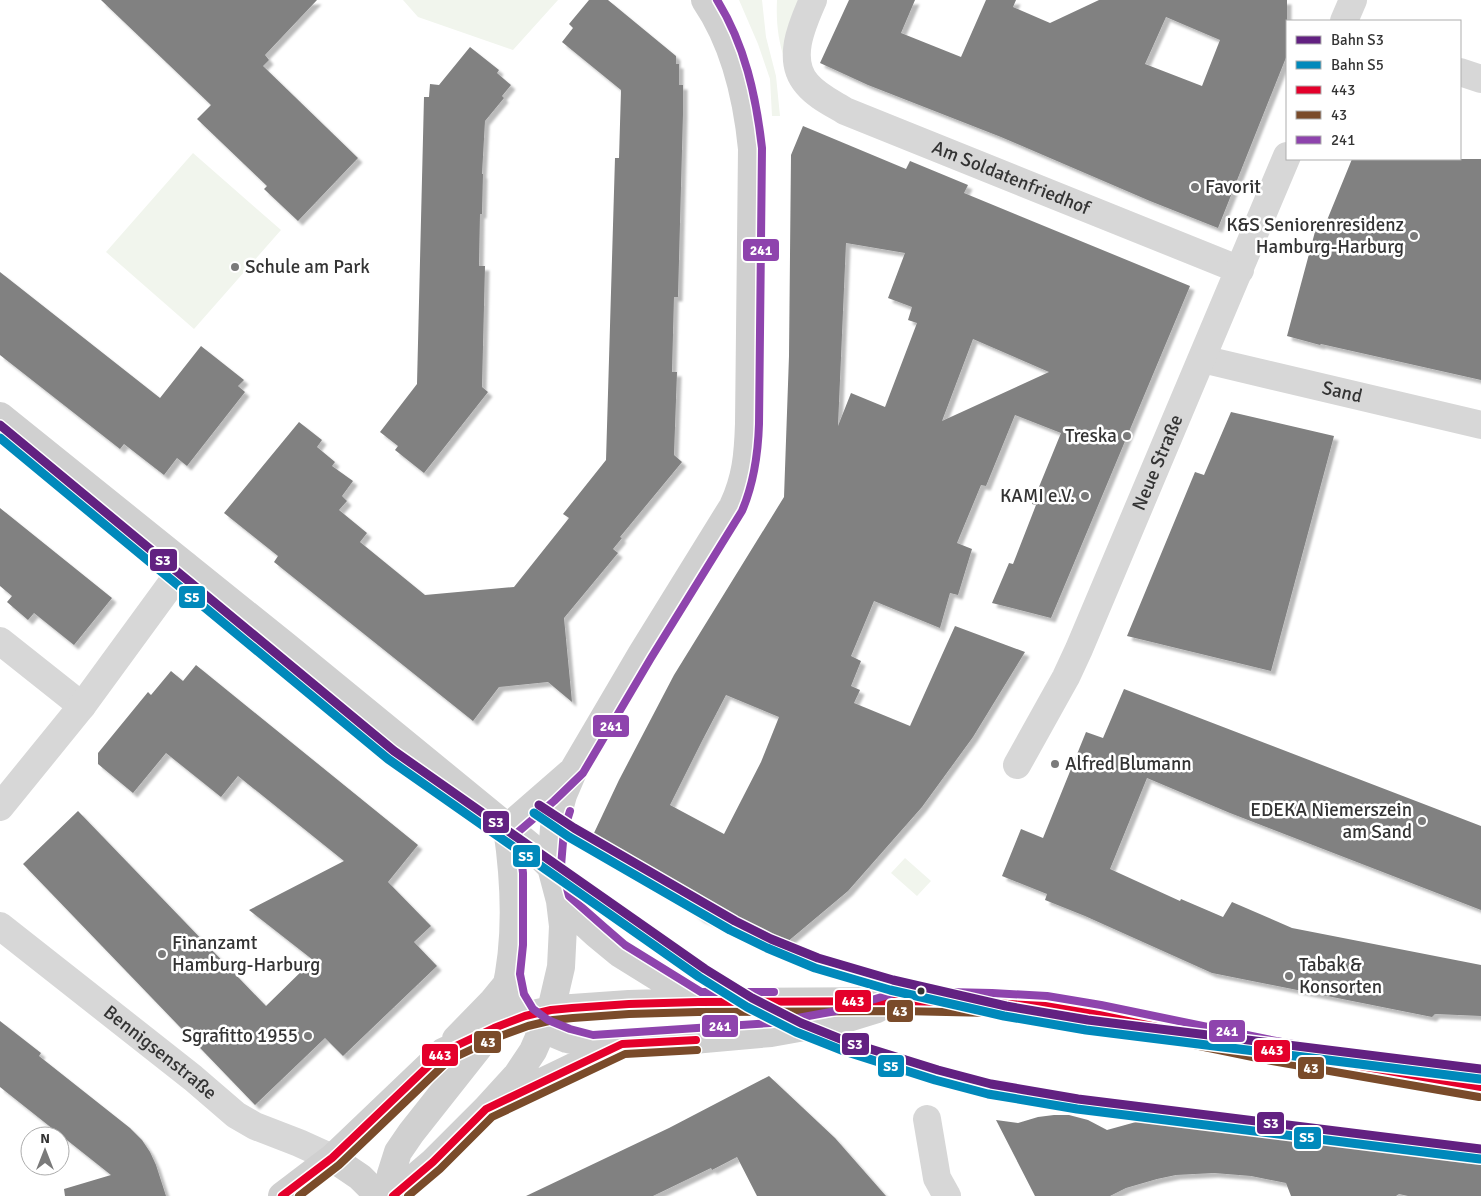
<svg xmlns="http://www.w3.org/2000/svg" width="1481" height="1196" font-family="Signika,sans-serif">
<defs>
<filter id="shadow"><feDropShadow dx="4.5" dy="4.5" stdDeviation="1" flood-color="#0004"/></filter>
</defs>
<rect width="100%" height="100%" fill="#fff"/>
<path fill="#f1f5ed" d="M 403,0 L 558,0 L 513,50 L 418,17 Z
M 739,0 L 762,0 L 766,37 L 776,76 L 780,116 L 772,116 L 770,79 L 758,44 Z
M 777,0 L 798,0 L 785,61 C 778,40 776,22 777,0 Z
M 193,153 L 281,230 L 194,329 L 106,252 Z
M 905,858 L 931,881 L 917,896 L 891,873 Z"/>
<path fill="#818181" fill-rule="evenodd" filter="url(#shadow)" d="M 101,0 L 317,0 L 265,55 L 269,60 L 263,66 L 358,158 L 298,221 L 264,189 L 267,186 L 197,119 L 211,105 Z
M 589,0 L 608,0 L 676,56 L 676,64 L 679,64 L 679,85 L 683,85 L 683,114 L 678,297 L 674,297 L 672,372 L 677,372 L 674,455 L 682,462 L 620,537 L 622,538 L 613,549 L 618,553 L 564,618 L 572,702 L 548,682 L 499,687 L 473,721 L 274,562 L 278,556 L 224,513 L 299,422 L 322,440 L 317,447 L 335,462 L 332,466 L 353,481 L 342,496 L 347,501 L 339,510 L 367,533 L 360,542 L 425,595 L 514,587 L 569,518 L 563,514 L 606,460 L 615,158 L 619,158 L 621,90 L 562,42 L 573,28 L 569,24 Z
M 849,0 L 915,0 L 901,33 L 961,57 L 986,0 L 1016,0 L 1013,7 L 1050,23 L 1099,0 L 1287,0 L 1287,55 L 1218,228 L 1150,201 L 1001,137 L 868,85 L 820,63 ZM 1166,17 L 1220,40 L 1202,86 L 1145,64 Z
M 470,47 L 499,70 L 497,73 L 511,85 L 502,96 L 504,98 L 485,121 L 482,174 L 483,174 L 482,214 L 480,214 L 479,266 L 485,266 L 482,387 L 488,392 L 424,473 L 395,450 L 398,446 L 380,432 L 417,384 L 424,97 L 429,97 L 430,84 L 439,85 Z
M 803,126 L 906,169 L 910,161 L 968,185 L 964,193 L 1190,286 L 1051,618 L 992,603 L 1009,563 L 1013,564 L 1036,505 L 1032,504 L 1061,433 L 1015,415 L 986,486 L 981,485 L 957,543 L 972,549 L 958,595 L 950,593 L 940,628 L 874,601 L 851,656 L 861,661 L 851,686 L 860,690 L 854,703 L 910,726 L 955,626 L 1025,652 L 973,737 L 922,807 L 848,891 L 780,948 L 700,918 L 594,833 L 619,780 L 674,675 L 784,497 L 789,356 L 791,155 ZM 846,243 L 905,253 L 888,298 L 912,307 L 908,320 L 917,323 L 885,407 L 851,393 L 838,426 ZM 973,339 L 1049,372 L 942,421 ZM 726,695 L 779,717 L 761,762 L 724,834 L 670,805 L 702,741 Z
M 1352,159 L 1481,159 L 1481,380 L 1321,344 L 1320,345 L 1287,336 L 1316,228 L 1323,230 Z
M 0,272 L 160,398 L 201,346 L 244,380 L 238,386 L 245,392 L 187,466 L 177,458 L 164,475 L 124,444 L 120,449 L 0,355 Z
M 1231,412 L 1334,436 L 1271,671 L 1127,636 L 1195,472 L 1204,475 Z
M 0,508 L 112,598 L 74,645 L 34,613 L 28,620 L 7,602 L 12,596 L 0,586 Z
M 196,665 L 418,845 L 388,882 L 431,926 L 414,942 L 437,966 L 343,1056 L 325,1038 L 255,1105 L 23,864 L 78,811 L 266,1006 L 313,960 L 249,910 L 344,861 L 238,776 L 221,797 L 166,753 L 133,793 L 98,764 L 98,753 L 148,692 L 151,695 L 171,671 L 183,681 Z
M 1124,689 L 1481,826 L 1481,910 L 1230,813 L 1147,778 L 1110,869 L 1180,901 L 1181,899 L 1223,917 L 1232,902 L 1292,928 L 1481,965 L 1481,1016 L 1435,1014 L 1432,1017 L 1212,973 L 1085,916 L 1045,900 L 1047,894 L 1002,876 L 1021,829 L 1043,838 L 1086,732 L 1103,738 Z
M 0,1021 L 41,1053 L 39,1056 L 130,1128 L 142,1140 L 150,1152 L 156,1165 L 166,1196 L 65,1196 L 64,1189 L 111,1175 L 0,1087 Z
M 769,1076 L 835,1138 L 886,1196 L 757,1196 L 737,1157 L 712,1170 L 711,1168 L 653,1196 L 526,1196 L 669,1128 Z
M 1205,1114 L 1278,1120 L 1481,1159 L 1481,1196 L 1408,1196 L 1399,1194 L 1396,1196 L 1291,1196 L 1286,1183 L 1251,1176 L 1214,1173 L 1176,1175 L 1157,1179 L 1126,1188 L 1110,1196 L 1035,1196 L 996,1120 L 1018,1123 L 1038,1117 L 1054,1115 L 1069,1115 L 1088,1120 L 1107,1130 L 1154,1117 Z"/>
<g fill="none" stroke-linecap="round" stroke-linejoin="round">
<g stroke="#d7d7d7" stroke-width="28">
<path id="s1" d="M 813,0 C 802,25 786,60 807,84 C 817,96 832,103 845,111 L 1240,270"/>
<path d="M 1344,21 L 1353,0"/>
<path d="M 1460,72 L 1481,79"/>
<path id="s2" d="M 1202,359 L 1481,425"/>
<path d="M 0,641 L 82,706"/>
<path id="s3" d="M 1017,765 L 1066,677 L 1079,649 L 1287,156"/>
<path d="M 0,807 L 82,706 L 185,565"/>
<path id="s4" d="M 0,926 L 193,1078 L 236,1115 L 255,1126 L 299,1143 L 332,1158"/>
<path d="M 927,1119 L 937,1178 L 947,1196"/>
</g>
<path stroke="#d0d0d0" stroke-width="28" d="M 0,416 L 286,646 L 528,844 L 551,867 L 560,901 L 563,926 L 562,947 L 561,967 L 551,1010 L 533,1051 L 517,1075 L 486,1109 L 433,1162 L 393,1196
M 507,828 L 570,773
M 551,867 L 554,828 L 563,795 L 575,767 L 642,653 L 733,506 C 746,478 748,455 749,424 L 752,149 C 747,97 735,44 705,0
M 560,901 L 596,934 L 619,953 L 698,1002
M 510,975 L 515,998 L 525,1016 L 543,1029 L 567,1039 L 592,1045 L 693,1040 L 771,1033 L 838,1021 L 877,1009
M 505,993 C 518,939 515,882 507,828
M 456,1039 L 493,1001 L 507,984
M 498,1103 L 617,1046
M 332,1158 L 360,1177 L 379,1196
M 282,1196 L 332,1158 L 443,1052 L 494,1028 L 525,1016 L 551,1010 L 572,1008 L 629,1004 L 698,1002 L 902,1001 L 991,1003 L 1045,1006 L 1099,1015 L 1274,1051 L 1481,1087
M 387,1196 L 391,1174 L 398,1152 L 411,1133 L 490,1033"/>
<g stroke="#fff" stroke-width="11">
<path id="bus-1" d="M 282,1196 L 332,1158 L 443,1052 L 494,1028 L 525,1016 L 551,1010 L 572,1008 L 629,1004 L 698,1002 L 902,1001 L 991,1003 L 1045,1006 L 1099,1015 L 1274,1051 L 1481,1087
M 393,1196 L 433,1162 L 486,1109 L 622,1044 L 696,1040"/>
</g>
<g stroke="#fff" stroke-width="11">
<path id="bus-2" d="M 299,1196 L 339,1165 L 449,1060 L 498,1037 L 528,1026 L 553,1020 L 573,1018 L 629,1014 L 698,1012 L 902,1011 L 991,1013 L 1044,1016 L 1097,1025 L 1272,1061 L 1479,1097
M 408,1196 L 440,1169 L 492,1117 L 625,1054 L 697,1050"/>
</g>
<g stroke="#fff" stroke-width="11">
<path id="bus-3" d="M 717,0 C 745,45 756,96 762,148 L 759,424 C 758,455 754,483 742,511 L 651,658 L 583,773 L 554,801 L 518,832 L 523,873 L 523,945 L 520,974 L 524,994 L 533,1009 L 548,1020 L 570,1029 L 593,1035 L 770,1023 L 836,1011 L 901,991 L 992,993 L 1047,996 L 1101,1005 L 1276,1041 L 1481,1077
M 570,811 L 564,830 L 561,866 L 569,896 L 603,926 L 625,945 L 701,992 L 774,992"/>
</g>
<use href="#bus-1" stroke="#e4002b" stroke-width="8"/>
<use href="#bus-2" stroke="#7a4b2a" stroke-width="8"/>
<use href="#bus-3" stroke="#8e44ad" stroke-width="8"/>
<g stroke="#fff" stroke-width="12">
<path id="rail-1" d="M 0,425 L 394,751 L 705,969 L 752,998 L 801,1023 L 848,1042 L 938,1070 L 991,1084 L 1078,1099 L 1481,1149
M 539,805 L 574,828 L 735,921 L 771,939 L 818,958 L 893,980 L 1006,1006 L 1088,1020 L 1481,1069"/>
</g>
<g stroke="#fff" stroke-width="12">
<path id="rail-2" d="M 0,438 L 388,759 L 699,977 L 747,1007 L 796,1032 L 844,1051 L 935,1080 L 988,1094 L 1077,1109 L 1480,1159
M 534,813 L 569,837 L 730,930 L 767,948 L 815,968 L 890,990 L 1004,1016 L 1086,1030 L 1480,1079"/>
</g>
<use href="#rail-1" stroke="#622181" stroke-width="9"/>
<use href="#rail-2" stroke="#0089bb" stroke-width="9"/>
</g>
<g fill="#7a7a7a" stroke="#fff" stroke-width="2">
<circle cx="1195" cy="187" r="5"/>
<circle cx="1414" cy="236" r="5"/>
<circle cx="235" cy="267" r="5"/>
<circle cx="1127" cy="436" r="5"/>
<circle cx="1085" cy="496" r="5"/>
<circle cx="1055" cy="764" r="5"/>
<circle cx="1422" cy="821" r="5"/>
<circle cx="162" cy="954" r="5"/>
<circle cx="1289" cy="976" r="5"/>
<circle cx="308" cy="1036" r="5"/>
</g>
<circle fill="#333" stroke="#fff" stroke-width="2" cx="921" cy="991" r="4.5"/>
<g text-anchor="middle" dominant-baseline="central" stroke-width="5" stroke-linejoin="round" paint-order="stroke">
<g font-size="19" fill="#333" stroke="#fff">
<text stroke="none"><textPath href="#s1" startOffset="315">Am Soldatenfriedhof</textPath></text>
<text stroke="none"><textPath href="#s2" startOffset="144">Sand</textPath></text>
<text stroke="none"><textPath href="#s3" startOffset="334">Neue Straße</textPath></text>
<text stroke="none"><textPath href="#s4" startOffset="204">Bennigsenstraße</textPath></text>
</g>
<g font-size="19" fill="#333" stroke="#fff" text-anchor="start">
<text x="1205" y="187">Favorit</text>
<text x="1404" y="225" text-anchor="end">K&amp;S Seniorenresidenz<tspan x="1404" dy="22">Hamburg-Harburg</tspan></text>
<text x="245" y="267">Schule am Park</text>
<text x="1117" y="436" text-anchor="end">Treska</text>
<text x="1075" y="496" text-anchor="end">KAMI e.V.</text>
<text x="1065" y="764">Alfred Blumann</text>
<text x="1412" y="810" text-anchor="end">EDEKA Niemerszein<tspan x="1412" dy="22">am Sand</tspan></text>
<text x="172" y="943">Finanzamt<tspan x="172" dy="22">Hamburg-Harburg</tspan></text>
<text x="1299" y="965">Tabak &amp;<tspan x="1299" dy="22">Konsorten</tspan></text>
<text x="298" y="1036" text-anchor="end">Sgrafitto 1955</text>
</g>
</g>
<g stroke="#fff" stroke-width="2">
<rect x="742" y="238" width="38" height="24" rx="5" fill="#8e44ad"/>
<rect x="149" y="548" width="29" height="24" rx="5" fill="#622181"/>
<rect x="178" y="585" width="28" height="24" rx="5" fill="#0089bb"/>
<rect x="592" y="714" width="38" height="24" rx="5" fill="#8e44ad"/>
<rect x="482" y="810" width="28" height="24" rx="5" fill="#622181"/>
<rect x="512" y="844" width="29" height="24" rx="5" fill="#0089bb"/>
<rect x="834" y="989" width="38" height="24" rx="5" fill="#e4002b"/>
<rect x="886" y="999" width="28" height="24" rx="5" fill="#7a4b2a"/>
<rect x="701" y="1014" width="38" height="24" rx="5" fill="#8e44ad"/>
<rect x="1208" y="1019" width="38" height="24" rx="5" fill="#8e44ad"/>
<rect x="473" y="1030" width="29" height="24" rx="5" fill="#7a4b2a"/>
<rect x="841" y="1032" width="29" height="24" rx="5" fill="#622181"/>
<rect x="1253" y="1039" width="38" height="24" rx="5" fill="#e4002b"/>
<rect x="421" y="1043" width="38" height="24" rx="5" fill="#e4002b"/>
<rect x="877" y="1054" width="28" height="24" rx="5" fill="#0089bb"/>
<rect x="1297" y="1056" width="28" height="24" rx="5" fill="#7a4b2a"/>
<rect x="1256" y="1111" width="29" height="24" rx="5" fill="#622181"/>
<rect x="1293" y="1126" width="29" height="24" rx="5" fill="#0089bb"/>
</g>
<g font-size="14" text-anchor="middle" font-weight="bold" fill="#fff">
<text x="761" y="255">241</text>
<text x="163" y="565">S3</text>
<text x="192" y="602">S5</text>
<text x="611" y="731">241</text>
<text x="496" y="827">S3</text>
<text x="526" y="861">S5</text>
<text x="853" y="1006">443</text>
<text x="900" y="1016">43</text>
<text x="720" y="1031">241</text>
<text x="1227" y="1036">241</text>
<text x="488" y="1047">43</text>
<text x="855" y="1049">S3</text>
<text x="1272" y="1055">443</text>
<text x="440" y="1060">443</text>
<text x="891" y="1071">S5</text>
<text x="1311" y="1073">43</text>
<text x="1271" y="1128">S3</text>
<text x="1307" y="1142">S5</text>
</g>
<rect x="1286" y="20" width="175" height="140" fill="#ffffff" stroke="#adadad"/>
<rect x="1296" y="36" width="25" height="8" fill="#622181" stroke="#adadad"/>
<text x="1331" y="45" font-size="15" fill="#333333">Bahn S3</text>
<rect x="1296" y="61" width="25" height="8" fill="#0089bb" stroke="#adadad"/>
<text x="1331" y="70" font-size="15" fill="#333333">Bahn S5</text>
<rect x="1296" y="86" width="25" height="8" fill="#e4002b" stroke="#adadad"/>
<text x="1331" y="95" font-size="15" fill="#333333">443</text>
<rect x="1296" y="111" width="25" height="8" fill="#7a4b2a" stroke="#adadad"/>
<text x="1331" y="120" font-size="15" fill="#333333">43</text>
<rect x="1296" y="136" width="25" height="8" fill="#8e44ad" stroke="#adadad"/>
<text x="1331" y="145" font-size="15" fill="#333333">241</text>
<g transform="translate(45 1151)"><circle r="24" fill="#ffffff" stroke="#adadad"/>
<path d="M0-4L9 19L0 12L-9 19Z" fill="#7a7a7a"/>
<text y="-8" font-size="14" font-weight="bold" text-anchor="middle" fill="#333333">N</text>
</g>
</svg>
